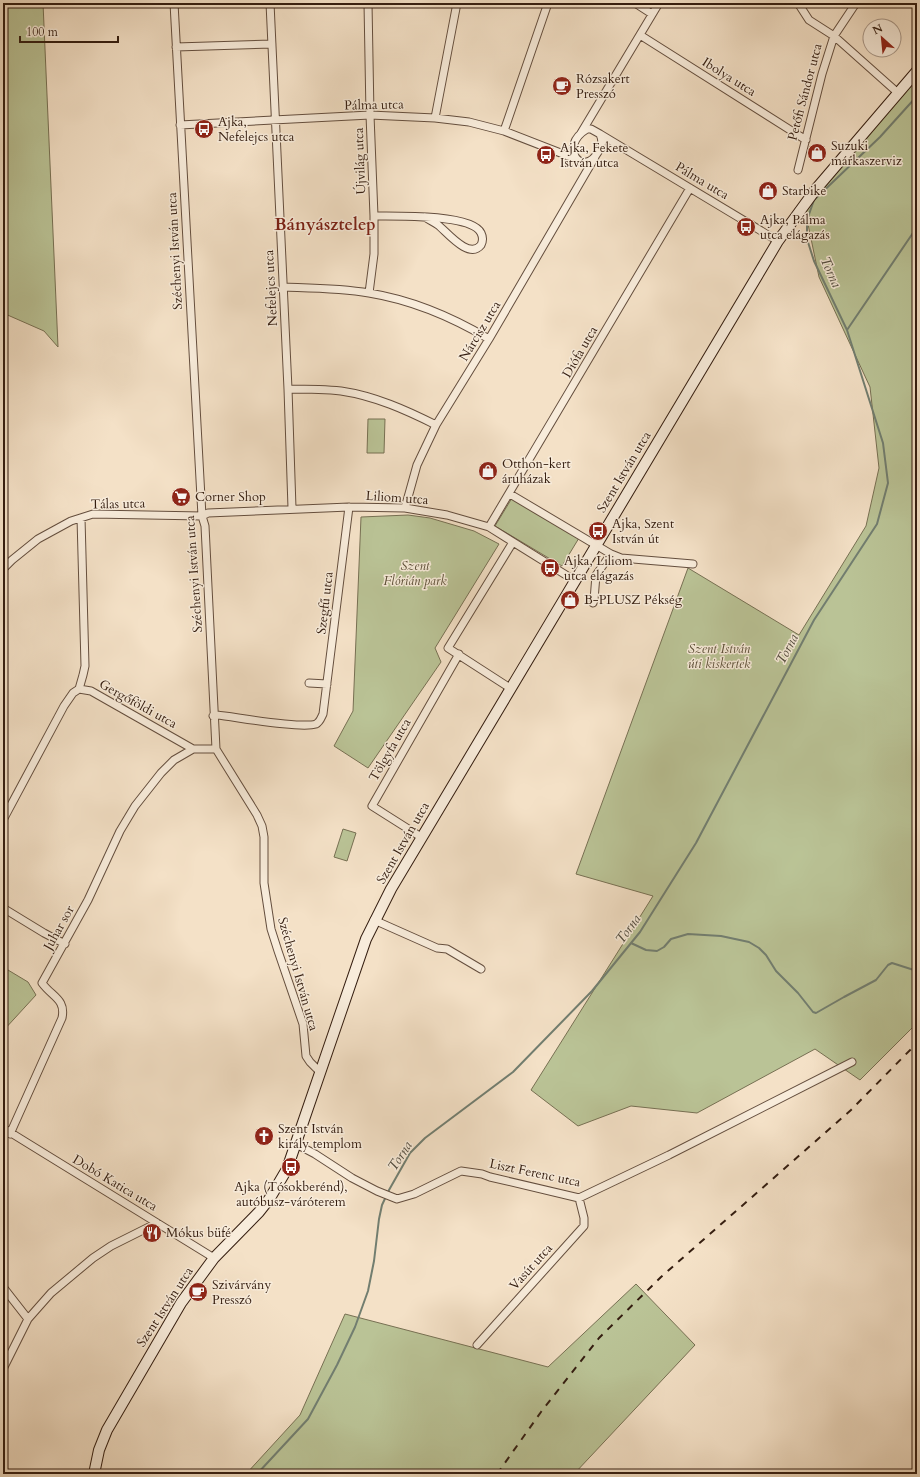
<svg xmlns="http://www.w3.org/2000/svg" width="920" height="1477" font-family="Cardo,serif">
<rect width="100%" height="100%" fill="#f4e1c7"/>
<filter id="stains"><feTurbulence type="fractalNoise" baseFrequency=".005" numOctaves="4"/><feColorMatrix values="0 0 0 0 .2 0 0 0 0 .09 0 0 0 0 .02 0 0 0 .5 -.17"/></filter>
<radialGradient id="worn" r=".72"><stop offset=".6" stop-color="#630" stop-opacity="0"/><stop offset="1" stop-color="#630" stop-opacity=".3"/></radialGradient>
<path fill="#bac396" stroke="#777053" d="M 3,3 L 43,3 L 58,347 L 44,331 L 3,313 Z
M 917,72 L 917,1023 L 860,1080 L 815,1049 L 697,1113 L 631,1106 L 578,1126 L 531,1090 L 653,896 L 576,874 L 688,568 L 799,635 L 866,526 L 879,468 L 870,387 L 819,277 L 804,205 Z
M 368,419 L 385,419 L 384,453 L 367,453 Z
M 512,498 L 579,538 L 562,566 L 495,526 Z
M 408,515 L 430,518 L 474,531 L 499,544 L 435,648 L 441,662 L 368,768 L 334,746 L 353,711 L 361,517 Z
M 343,829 L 356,833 L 347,861 L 334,857 Z
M 3,967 L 28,982 L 36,995 L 3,1031 Z
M 636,1284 L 695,1345 L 574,1474 L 246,1474 L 300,1415 L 345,1314 L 548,1367 Z"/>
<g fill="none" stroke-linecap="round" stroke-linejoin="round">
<path stroke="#727e70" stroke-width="2" d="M 847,330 L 917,227
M 631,943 L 646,950 L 657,951 L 664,947 L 671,939 L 688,934 L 721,936 L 749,942 L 759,948 L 766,955 L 776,971 L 798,993 L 813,1012 L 816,1013 L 844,997 L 876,980 L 888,965 L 892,963 L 917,971
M 257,1474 L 308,1419 L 337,1365 L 355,1327 L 368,1291 L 374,1261 L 379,1219 L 382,1205 L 389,1190 L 410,1153 L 425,1138 L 513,1072 L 592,991 L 640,932 L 696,843 L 814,620 L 877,524 L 888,483 L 883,443 L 847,330 L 814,261 L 807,239 L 807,220 L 814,200 L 880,137 L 917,96"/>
<g stroke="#644e3e" stroke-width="9">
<path id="street" d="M 174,3 L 202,516 L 205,526 L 216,749 L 257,815 L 262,826 L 264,837 L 264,883 L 271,929 L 278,951 L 303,1024 L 306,1056 L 310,1062 L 320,1072
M 270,3 L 288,389 L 292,508
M 368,3 L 370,115 L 374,216 L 374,254 L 369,293
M 635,3 L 652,14
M 798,3 L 809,20 L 834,36 L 898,93
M 640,35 L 806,140
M 176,47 L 272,44
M 435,118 L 457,3
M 180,125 L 370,115 L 435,118 L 469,122 L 504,131 L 576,159
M 587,129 L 591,129 L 600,134 C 603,141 602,145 598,152 C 583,179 557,147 587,129 Z
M 504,131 L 548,3
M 581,133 L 659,3
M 600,134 L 778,241
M 798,170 L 822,74 L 834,36 L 856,3
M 374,216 C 395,216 472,214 481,233 C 483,237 483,241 481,245 C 469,260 447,232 438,225 C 434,222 429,220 425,217
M 283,287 C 311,288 340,288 369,293 C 412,300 452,317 489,339
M 288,389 C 306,389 323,389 341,391 C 375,396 406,410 436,425
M 510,494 L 611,554 L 621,558 L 693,564
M 405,508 L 417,465 L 436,425 L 489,339 L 595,157
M 489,527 L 690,188
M 3,569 L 12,560 L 38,539 L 71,521 L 93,514 L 202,516 L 208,513 L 349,507 L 405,508 L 447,515 L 489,527 L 574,580
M 593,603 L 594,600 L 596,575 L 611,554
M 309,683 L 327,684
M 510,688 L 448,648 L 513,542
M 79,689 L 83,675 L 85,666 L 81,518
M 213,716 L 217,715 C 236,717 301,729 316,724 C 320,722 321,718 323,714 L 349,507
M 3,820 L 64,706 L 73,693 L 79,689 L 91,691 L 193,749 L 216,749
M 421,837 L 372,806 L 459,654
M 3,908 L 44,933 L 65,944
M 374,920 L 437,948 L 447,949 L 481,969
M 3,1128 L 214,1258
M 10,1134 L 62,1018 C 66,999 52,997 42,983 L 88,900 L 120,831 L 135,806 L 161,773 L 174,760 L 193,749
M 296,1144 L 315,1154 L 352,1178 L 377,1191 L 397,1199 L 414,1194 L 461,1171 L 482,1174 L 490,1177 L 579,1198 L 669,1155 L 852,1062
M 3,1287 L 28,1319
M 477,1345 L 584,1226 L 584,1218 L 579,1198
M 3,1369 L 28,1319 L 51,1293 L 93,1258 L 111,1246 L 157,1223"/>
</g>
<g stroke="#341d10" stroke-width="12">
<path id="secondary" d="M 94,1474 L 99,1450 L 107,1430 L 181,1303 L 214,1258 L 259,1212 L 270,1198 L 287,1169 L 366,939 L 391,889 L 778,241 L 816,189 L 917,71"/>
</g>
<use href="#street" stroke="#f8ecdb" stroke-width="7"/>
<use href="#secondary" stroke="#f8ecdb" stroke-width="10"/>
<path stroke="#341d10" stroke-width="2" stroke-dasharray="7 7" stroke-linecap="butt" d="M 497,1474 L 541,1412 L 599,1338 L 661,1277 L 851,1110 L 917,1043"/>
</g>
<defs>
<g id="cafe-disc" transform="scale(1)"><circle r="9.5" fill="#8f2418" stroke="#f8ecdb"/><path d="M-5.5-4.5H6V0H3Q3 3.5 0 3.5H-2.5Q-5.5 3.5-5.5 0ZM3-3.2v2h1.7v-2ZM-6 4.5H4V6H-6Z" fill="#fff"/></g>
<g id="bus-disc" transform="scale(1)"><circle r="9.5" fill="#8f2418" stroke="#f8ecdb"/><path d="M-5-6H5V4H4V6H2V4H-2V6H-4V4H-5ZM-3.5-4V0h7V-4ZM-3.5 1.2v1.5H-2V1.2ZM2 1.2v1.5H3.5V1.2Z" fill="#fff"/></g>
<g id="shop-disc" transform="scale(1)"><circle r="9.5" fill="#8f2418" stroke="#f8ecdb"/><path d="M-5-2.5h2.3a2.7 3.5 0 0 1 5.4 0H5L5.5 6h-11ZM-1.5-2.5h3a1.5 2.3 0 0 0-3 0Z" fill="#fff"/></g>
<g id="supermarket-disc" transform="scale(1)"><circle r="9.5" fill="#8f2418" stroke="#f8ecdb"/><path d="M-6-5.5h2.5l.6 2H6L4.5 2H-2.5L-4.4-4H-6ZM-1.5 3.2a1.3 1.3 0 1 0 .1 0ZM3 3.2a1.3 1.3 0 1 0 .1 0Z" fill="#fff"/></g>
<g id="church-disc" transform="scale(1)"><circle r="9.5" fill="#8f2418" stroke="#f8ecdb"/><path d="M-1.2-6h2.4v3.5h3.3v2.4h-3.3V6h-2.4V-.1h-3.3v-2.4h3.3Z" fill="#fff"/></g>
<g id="restaurant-disc" transform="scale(1)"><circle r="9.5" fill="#8f2418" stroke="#f8ecdb"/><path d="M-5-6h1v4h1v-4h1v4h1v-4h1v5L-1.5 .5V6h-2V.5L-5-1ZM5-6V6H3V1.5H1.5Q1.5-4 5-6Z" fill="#fff"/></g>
</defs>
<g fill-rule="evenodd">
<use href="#cafe-disc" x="562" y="86"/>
<use href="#bus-disc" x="204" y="129"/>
<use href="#shop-disc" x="817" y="153"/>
<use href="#bus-disc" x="546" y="155"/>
<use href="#shop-disc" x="768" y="191"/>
<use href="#bus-disc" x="746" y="227"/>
<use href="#shop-disc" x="488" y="471"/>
<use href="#supermarket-disc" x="181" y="497"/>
<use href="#bus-disc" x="598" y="531"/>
<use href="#bus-disc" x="550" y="568"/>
<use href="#shop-disc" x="570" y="600"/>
<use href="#church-disc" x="264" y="1136"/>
<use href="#bus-disc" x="291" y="1167"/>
<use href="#restaurant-disc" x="152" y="1233"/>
<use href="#cafe-disc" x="198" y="1292"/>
</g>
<g text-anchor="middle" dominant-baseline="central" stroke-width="3" stroke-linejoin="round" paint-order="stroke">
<g font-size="13" fill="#341d10" stroke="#f8ecdb">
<text transform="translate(729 77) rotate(32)">Ibolya utca</text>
<text transform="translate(805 92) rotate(-75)">Petőfi Sándor utca</text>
<text transform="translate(374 105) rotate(-1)">Pálma utca</text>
<text transform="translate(360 161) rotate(-92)">Újvilág utca</text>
<text transform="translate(702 181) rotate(31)">Pálma utca</text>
<text transform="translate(175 251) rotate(-93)">Széchenyi István utca</text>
<text transform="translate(271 288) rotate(-93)">Nefelejcs utca</text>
<text transform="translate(480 331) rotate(-59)">Nárcisz utca</text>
<text transform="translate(580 352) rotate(-60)">Diófa utca</text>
<text transform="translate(624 472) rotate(-59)">Szent István utca</text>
<text transform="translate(397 498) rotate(4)">Liliom utca</text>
<text transform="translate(118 504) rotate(-1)">Tálas utca</text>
<text transform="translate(194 574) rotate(-94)">Széchenyi István utca</text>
<text transform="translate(325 603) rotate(-83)">Szegfű utca</text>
<text transform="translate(138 704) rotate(29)">Gergőföldi utca</text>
<text transform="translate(390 750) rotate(-60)">Tölgyfa utca</text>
<text transform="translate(403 843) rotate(-60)">Szent István utca</text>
<text transform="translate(59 928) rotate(-61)">Juhar sor</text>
<text transform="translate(298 974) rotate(74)">Széchenyi István utca</text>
<text transform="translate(535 1173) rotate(12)">Liszt Ferenc utca</text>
<text transform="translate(115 1183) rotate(31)">Dobó Katica utca</text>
<text transform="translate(531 1267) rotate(-48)">Vasút utca</text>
<text transform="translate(165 1307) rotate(-57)">Szent István utca</text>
</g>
<g font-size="13" fill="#341d10" stroke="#f8ecdb" text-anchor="start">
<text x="576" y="79">Rózsakert<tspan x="576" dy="15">Presszó</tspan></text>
<text x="218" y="122">Ajka,<tspan x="218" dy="15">Nefelejcs utca</tspan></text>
<text x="831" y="146">Suzuki<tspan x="831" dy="15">márkaszerviz</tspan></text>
<text x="560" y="148">Ajka, Fekete<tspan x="560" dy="15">István utca</tspan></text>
<text x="782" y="191">Starbike</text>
<text x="760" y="220">Ajka, Pálma<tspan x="760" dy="15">utca elágazás</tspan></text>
<text x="502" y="464">Otthon-kert<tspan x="502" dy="15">áruházak</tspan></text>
<text x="195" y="497">Corner Shop</text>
<text x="612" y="524">Ajka, Szent<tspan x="612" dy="15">István út</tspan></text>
<text x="564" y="561">Ajka, Liliom<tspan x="564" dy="15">utca elágazás</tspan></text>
<text x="584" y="600">B-PLUSZ Pékség</text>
<text x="278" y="1129">Szent István<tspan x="278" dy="15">király templom</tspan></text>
<text x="291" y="1187" text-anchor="middle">Ajka (Tósokberénd),<tspan x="291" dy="15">autóbusz-váróterem</tspan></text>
<text x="166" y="1233">Mókus büfé</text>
<text x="212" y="1285">Szivárvány<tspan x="212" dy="15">Presszó</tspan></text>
</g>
<g font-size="13" font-style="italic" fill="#5c4f38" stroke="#f8ecdb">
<text x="415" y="566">Szent<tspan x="415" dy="15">Flórián park</tspan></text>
<text x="719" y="649">Szent István<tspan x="719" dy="15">úti kiskertek</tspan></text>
</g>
<g font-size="14" font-style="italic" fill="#534d40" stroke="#f8ecdb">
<text transform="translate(831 272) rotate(66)">Torna</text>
<text transform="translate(787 649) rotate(-62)">Torna</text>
<text transform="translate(628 929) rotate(-54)">Torna</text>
<text transform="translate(400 1156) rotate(-57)">Torna</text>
</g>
<g font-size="17" font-weight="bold" fill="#7a1f14" stroke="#f8ecdb">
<text x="325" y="224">Bányásztelep</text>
</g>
</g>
<rect width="920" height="1477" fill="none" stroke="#f4e1c7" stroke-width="16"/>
<rect x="4" y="4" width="912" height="1469" fill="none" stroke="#341d10" stroke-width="2"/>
<rect x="8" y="8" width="904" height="1461" fill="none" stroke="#341d10"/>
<g transform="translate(882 38) rotate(333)"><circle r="19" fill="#f8ecdb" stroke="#aa998a"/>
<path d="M0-3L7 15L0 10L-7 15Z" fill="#8f2418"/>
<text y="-6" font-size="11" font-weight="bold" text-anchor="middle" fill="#341d10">N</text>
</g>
<path d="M20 36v6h98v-6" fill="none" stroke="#341d10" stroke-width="2"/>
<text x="26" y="36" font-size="12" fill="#341d10" stroke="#f8ecdb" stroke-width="3" paint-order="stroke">100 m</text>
<rect width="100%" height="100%" filter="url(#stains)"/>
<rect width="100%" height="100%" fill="url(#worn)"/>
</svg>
